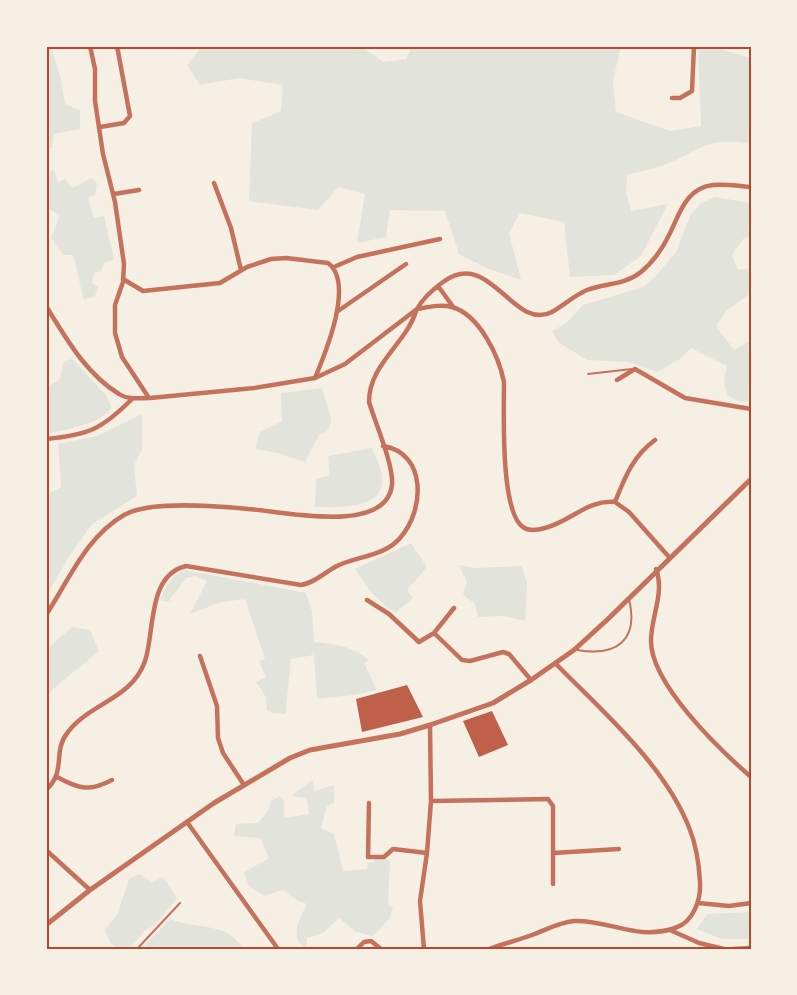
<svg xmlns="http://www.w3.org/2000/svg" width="797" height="995" font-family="'Times New Roman',serif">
<rect width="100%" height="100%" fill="#f6efe4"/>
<path fill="#e2e4dc" d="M 46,46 L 51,46 L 61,80 L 65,104 L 80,110 L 80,129 L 54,134 L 52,148 L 46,149 Z
M 196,46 L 360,46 L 384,62 L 406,59 L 412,46 L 621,46 L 613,81 L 616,112 L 670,131 L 701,126 L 698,46 L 709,46 L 751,58 L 751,144 C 711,136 703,148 669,163 C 656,169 641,171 627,175 L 626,192 L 631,211 L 668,204 L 641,256 L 614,275 L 570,277 L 564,222 L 520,213 L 509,233 L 521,280 L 489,269 L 459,254 L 445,211 L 390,210 L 386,237 L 357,243 L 365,194 L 338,187 L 318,210 L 249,201 L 252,123 L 281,111 L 283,85 L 239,78 L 200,85 L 187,65 L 199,50 Z
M 54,169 L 58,182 L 65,179 L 73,188 L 91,178 L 97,183 L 95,195 L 88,198 L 94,218 L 104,216 L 114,260 L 105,262 L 101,271 L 94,273 L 92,283 L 98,287 L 95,296 L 84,300 C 79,284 79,271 72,255 L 63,255 L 51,238 L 60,215 L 46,208 L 46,173 Z
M 715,197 L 751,203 L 751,237 L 744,238 L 732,255 L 738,270 L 751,268 L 751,293 L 727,310 L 716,326 L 734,350 L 751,340 L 751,399 L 748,402 L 737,401 L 727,395 L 724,380 L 727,366 L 691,348 L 680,359 L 657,372 L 628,362 L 587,360 L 558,342 L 552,331 L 565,324 L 583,305 L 643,287 L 657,275 L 676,252 L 691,214 L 701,203 Z
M 72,359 L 106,395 L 112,408 C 99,425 66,429 46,434 L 46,388 L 60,379 L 64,361 Z
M 322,388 L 331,418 L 330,426 L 326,432 L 319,435 L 305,462 L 278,453 L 255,449 L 260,432 L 282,421 L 281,393 Z
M 142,414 L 142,449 L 134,465 L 137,496 L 92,524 L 68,558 L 46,597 L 46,495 L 61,487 L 58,444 L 97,436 Z
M 372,448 C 375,457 382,468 382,478 C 384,511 336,507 315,507 L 316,479 L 330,475 L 328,456 Z
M 411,543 L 427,567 L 407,590 L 413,598 L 395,613 L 374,596 L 355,569 Z
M 459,565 L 476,568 L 522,566 L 527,584 L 525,621 L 504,616 L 478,617 L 475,604 L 463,595 L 467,582 Z
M 185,570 L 306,593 L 312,611 L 314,642 C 335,644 352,646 369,660 L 364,663 L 377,690 L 353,695 L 317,699 L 314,655 L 291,659 C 290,678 286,696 286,714 L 273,713 L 267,710 L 266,697 L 256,682 L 266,677 L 259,661 L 265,659 L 245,599 L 221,602 L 190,614 L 207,581 L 195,576 L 186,578 L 168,602 L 160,600 C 166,586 171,575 185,570 Z
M 72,627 L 90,630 L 99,651 L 53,689 L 46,699 L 46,650 Z
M 312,780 L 315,791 L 334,785 L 334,803 L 327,806 L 321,828 L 334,834 L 343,871 L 367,869 L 368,863 L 374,862 L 375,859 L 390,860 L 388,904 L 393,907 L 390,918 L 373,936 L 356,932 L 339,918 L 323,933 L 307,938 L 306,948 C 288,939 300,917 307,904 L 298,901 L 282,890 L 264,896 L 249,886 L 244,872 L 269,858 L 260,838 L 234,836 L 236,824 L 258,823 L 268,811 L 271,801 L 280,796 L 284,800 L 284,818 L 309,814 L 307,798 L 291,796 Z
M 139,874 L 147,878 L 150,883 L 163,877 L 177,898 L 155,925 L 144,931 L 130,948 C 113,950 111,945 105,930 L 117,915 L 129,879 Z
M 751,912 L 751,939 L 722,939 L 697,929 L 707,914 Z
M 170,919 C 195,929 229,922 243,949 L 141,949 Z"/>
<path fill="#bf614a" d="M 407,685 L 423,717 L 362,732 L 356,699 Z
M 492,711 L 508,745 L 479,757 L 463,721 Z"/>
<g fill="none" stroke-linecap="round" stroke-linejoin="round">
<path stroke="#c5725c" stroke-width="2" d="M 588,374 L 632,369
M 577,650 C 617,657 639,640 629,599
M 137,949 L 180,903"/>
<path stroke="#c5725c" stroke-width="4.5" d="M 90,46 L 95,69 L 95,101 L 103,154 L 115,202 L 124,264 L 123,282 L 115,305 L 115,333 L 122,357 L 149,398
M 672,98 L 680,98 L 692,91 L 694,46
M 100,127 L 124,123 L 130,116 L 117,46
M 214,183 L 231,228 L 241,270
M 114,194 L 139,190
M 334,267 L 357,257 L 440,239
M 123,279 L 143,291 L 220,283 L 247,267 L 271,259 L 286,258 L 328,263 C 355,283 325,354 315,378
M 438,286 L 454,308
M 46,306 C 66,338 86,374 119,394 C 128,400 140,398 150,398 L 254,388 L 315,378 L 345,364 L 417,309 C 423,298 432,290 443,282 C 490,247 513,332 552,312 C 564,305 575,295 587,290 C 605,283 625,285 641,272 C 653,262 663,248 670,233 C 680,213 686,188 713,185 C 725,184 739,186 751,187
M 417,309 C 429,307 440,304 452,307 C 480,315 499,357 504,382 C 504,410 500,512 523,527 C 529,532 538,530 545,528 C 570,522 588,499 615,502 L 629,512 L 669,557
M 338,311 L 406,264
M 617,380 L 635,369 L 685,398 L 751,409
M 46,439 C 89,435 102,429 132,399
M 615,502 C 625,477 633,456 655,440
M 656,569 C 665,593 651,616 651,641 C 651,684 719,749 751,777
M 367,600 L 389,614 L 419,642 L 434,633 L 454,608
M 46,615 C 69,580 86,537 124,515 C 150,500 217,506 248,509 C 280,511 386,536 392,485 C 394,466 375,422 369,402 C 369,364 406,344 416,311
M 434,633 L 462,660 L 470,661 L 503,652 L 509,654 L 531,680
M 200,656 L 217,706 L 218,738 L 223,753 L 244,785
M 57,777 C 79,789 89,792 112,780
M 46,790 C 67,771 52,751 68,732 C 90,703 132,699 145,661 C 155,632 147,575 186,566 L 301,585 C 314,583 323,574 335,567 C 355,556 384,557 400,538 C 425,510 427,453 383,446
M 431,801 L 548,799 L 553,806 L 553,884
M 369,803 L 368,857 L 384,857 L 393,849 L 427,853
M 187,822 L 278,949
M 46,850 L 90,890
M 553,853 L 619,849
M 698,903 L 729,906 L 751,903
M 670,930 L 699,943 L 724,949
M 357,949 L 364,942 L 371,941 L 381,949
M 424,949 L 420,901 L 427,853 L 431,801 L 430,725
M 489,949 C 503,944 518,940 532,935 C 546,930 559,922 575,921 C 610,920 637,941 675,928 C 694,922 701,899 700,882 C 699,865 696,845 690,830 C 666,766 603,712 556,664
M 734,949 L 751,948"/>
<path stroke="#c5725c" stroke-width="5" d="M 46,925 L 90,890 L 214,803 L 290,758 L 310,750 L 400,734 L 430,725 L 493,703 L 531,680 L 574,650 L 608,619 L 751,479"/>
</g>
<rect width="797" height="995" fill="none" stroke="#f6efe4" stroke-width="95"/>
<rect x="48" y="48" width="702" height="900" fill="none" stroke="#b5482f" stroke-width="2"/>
</svg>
